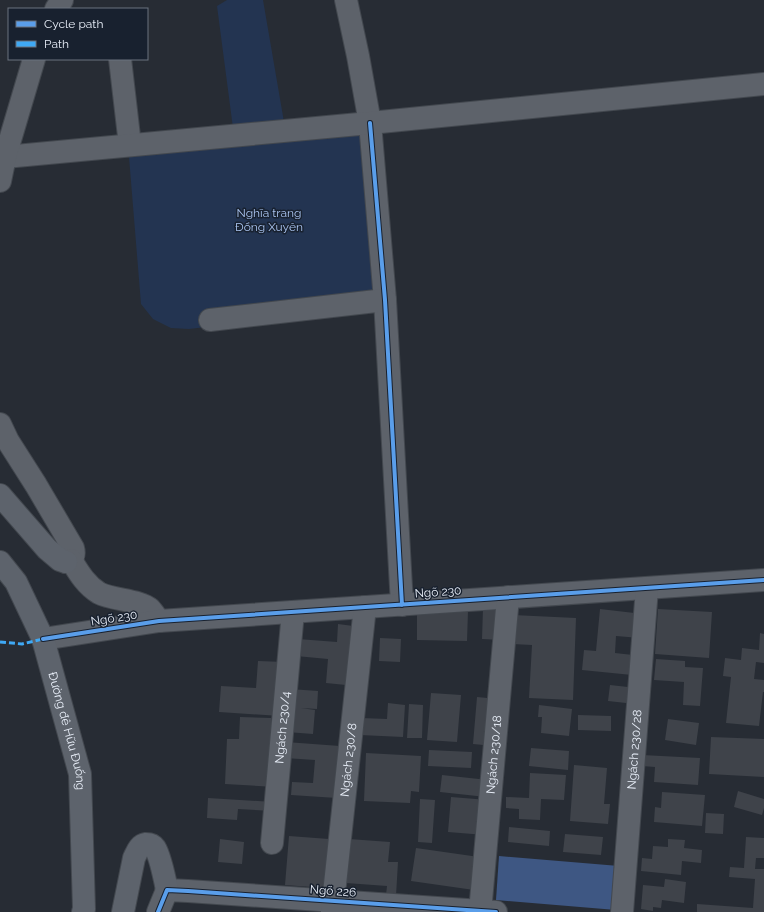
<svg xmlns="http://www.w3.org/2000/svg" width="764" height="912" font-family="Raleway,sans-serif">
<rect width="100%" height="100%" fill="#272c34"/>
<path fill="#233451" d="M 227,0 L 263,0 L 284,122 L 362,120 L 376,307 L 189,329 L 171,328 L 153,319 L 141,304 L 129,157 L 137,143 L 233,128 L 217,6 Z"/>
<path fill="#3e5783" d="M 499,856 L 619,866 L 616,910 L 496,900 Z"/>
<path fill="#3f434a" d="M 483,608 L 505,609 L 503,640 L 482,639 Z
M 600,609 L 643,614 L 640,638 L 616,636 L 615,653 L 633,655 L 632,675 L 582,670 L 584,650 L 596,651 Z
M 658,609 L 712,612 L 709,658 L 655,654 Z
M 417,610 L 468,611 L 467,641 L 417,640 Z
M 513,615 L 576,618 L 573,700 L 529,698 L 532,645 L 512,644 Z
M 338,624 L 361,627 L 356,686 L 326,683 L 328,659 L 296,656 L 298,639 L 337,642 Z
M 760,633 L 764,634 L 764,663 L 756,662 L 754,679 L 764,680 L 764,692 L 763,692 L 759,726 L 726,723 L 731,677 L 723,676 L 725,658 L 741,660 L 742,648 L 759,650 Z
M 380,638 L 401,639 L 400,662 L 379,661 Z
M 656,659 L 685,661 L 685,667 L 703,668 L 700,706 L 683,705 L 684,682 L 654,680 Z
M 258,661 L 284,662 L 280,716 L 219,712 L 221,686 L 256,688 Z
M 610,685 L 637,688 L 635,704 L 608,701 Z
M 290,689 L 318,691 L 317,709 L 301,708 L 315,710 L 313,734 L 287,732 Z
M 431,693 L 461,695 L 457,742 L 427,740 Z
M 477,697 L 498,699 L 494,746 L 473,744 Z
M 388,703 L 405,705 L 403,737 L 360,735 L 361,718 L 387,719 Z
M 409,704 L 423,705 L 422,738 L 407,738 Z
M 539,705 L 572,709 L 569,736 L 541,733 L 542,717 L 538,717 Z
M 578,715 L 611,716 L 611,731 L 578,730 Z
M 240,717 L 271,718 L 271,740 L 275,787 L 225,784 L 227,739 L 239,739 Z
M 668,719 L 699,723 L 696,745 L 665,740 Z
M 711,737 L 764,739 L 764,777 L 709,774 Z
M 286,742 L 340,746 L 337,798 L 291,795 L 292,782 L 313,783 L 315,760 L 285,758 Z
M 531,748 L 569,751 L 568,770 L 529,766 Z
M 429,750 L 472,752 L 471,768 L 428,766 Z
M 366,753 L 421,756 L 419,792 L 411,791 L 410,803 L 364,801 Z
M 642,755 L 700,758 L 698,785 L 654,782 L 655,767 L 642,766 Z
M 574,765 L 607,768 L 604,804 L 610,804 L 608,824 L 570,821 Z
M 530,773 L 566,775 L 564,800 L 541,799 L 540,820 L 519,819 L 519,809 L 506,808 L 506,797 L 529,798 Z
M 442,775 L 488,780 L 486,797 L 440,792 Z
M 738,791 L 764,799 L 764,808 L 762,815 L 734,807 Z
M 662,792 L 705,795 L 702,826 L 654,822 L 655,807 L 661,808 Z
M 451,797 L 488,800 L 485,835 L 448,832 Z
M 208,798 L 273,802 L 273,811 L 238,809 L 237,820 L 207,818 Z
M 420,799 L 435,800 L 432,843 L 418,842 Z
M 706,813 L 724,814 L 723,834 L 705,833 Z
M 509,827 L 550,831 L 549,846 L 508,842 Z
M 565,834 L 603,837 L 601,855 L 563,852 Z
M 289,836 L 329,839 L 325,888 L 285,885 Z
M 746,837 L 764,838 L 764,858 L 756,858 L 755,869 L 764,869 L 764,912 L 697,912 L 697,904 L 753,908 L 755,879 L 729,877 L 730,867 L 744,868 Z
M 220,839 L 244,842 L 242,864 L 218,862 Z
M 349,839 L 390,842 L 388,862 L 398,862 L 396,896 L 386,895 L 387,886 L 346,883 Z
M 668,839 L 685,840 L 684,848 L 702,850 L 701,863 L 682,861 L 681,875 L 641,871 L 642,858 L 652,859 L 653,846 L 668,847 Z
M 416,848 L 479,857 L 474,890 L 411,881 Z
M 665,879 L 686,882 L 684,903 L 662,900 L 661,908 L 653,907 L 653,911 L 641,909 L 643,885 L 664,887 Z"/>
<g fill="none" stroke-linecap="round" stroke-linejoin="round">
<g stroke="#43484f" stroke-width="24">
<g id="minor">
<path d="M 346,0 L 358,56 L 370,123 L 385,300 L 402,605"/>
<path d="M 56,9 L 62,0"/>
<path d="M 120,59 L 130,145"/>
<path d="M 5,157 L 370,123 L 764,84"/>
<path d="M 0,181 L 5,157 L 34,59"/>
<path d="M 210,320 L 385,300"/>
<path d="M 0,424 L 8,441 L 36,485 L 73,548 C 75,555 73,559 66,562"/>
<path d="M 71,560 C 79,573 86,585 99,593 C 112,600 140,600 150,609 C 153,612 156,617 159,621"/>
<path d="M 43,639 L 159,621 L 764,580"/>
<path id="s1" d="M 272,843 L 293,612"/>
<path d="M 158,912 L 167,890 L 188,891 L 496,912"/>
<path id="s2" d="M 332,912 L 365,607"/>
<path id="s3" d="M 480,912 L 508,597"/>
<path id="s4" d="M 622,912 L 647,588"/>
</g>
</g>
<g stroke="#43484f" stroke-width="24">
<g id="major">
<path d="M 0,495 L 47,549 L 60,560 L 66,562"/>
<path id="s5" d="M 0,562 L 16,582 L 43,639 L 80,774 L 84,909 L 83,912"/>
<path d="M 123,912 L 134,858 C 137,852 139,845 146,844 C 149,844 153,845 155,848 C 160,856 165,880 167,890"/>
</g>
</g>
<use href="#minor" stroke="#5d626a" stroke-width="22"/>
<use href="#major" stroke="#5d636c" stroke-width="22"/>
<path stroke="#3fa9f5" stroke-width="3" stroke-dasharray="6 3" stroke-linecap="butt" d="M 0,642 L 22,644 L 43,639"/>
<g stroke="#18212f" stroke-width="6">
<path id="cycleway" d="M 370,123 L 385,300 L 402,605
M 43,639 L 159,621 L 764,580
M 158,912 L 167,890 L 188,891 L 496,912"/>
</g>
<use href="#cycleway" stroke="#5a9eea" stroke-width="4"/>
</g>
<g text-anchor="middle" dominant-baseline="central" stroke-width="3" stroke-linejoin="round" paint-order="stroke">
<g font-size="12" fill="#abc5f1" stroke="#18212f">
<text x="269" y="213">Nghĩa trang<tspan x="269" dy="14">Đổng Xuyên</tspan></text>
</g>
<g font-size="12" fill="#e8eef8" stroke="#18212f">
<text transform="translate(438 592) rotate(-4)">Ngõ 230</text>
<text transform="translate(114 618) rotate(-9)">Ngõ 230</text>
<text stroke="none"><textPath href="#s1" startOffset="116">Ngách 230/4</textPath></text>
<text stroke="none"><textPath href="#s5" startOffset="184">Đường đê Hữu Đuống</textPath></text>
<text stroke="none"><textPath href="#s4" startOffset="163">Ngách 230/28</textPath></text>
<text stroke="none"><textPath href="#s3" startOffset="158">Ngách 230/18</textPath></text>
<text stroke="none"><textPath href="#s2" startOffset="153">Ngách 230/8</textPath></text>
<text transform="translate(333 891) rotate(4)">Ngõ 226</text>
</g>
</g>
<rect x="8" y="8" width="140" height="52" fill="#18212f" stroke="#6b737f"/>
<rect x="16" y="21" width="20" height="6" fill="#5a9eea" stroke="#6b737f"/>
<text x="44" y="28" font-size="12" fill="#e8eef8">Cycle path</text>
<rect x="16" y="41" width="20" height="6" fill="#3fa9f5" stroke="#6b737f"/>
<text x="44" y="48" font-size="12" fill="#e8eef8">Path</text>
</svg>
